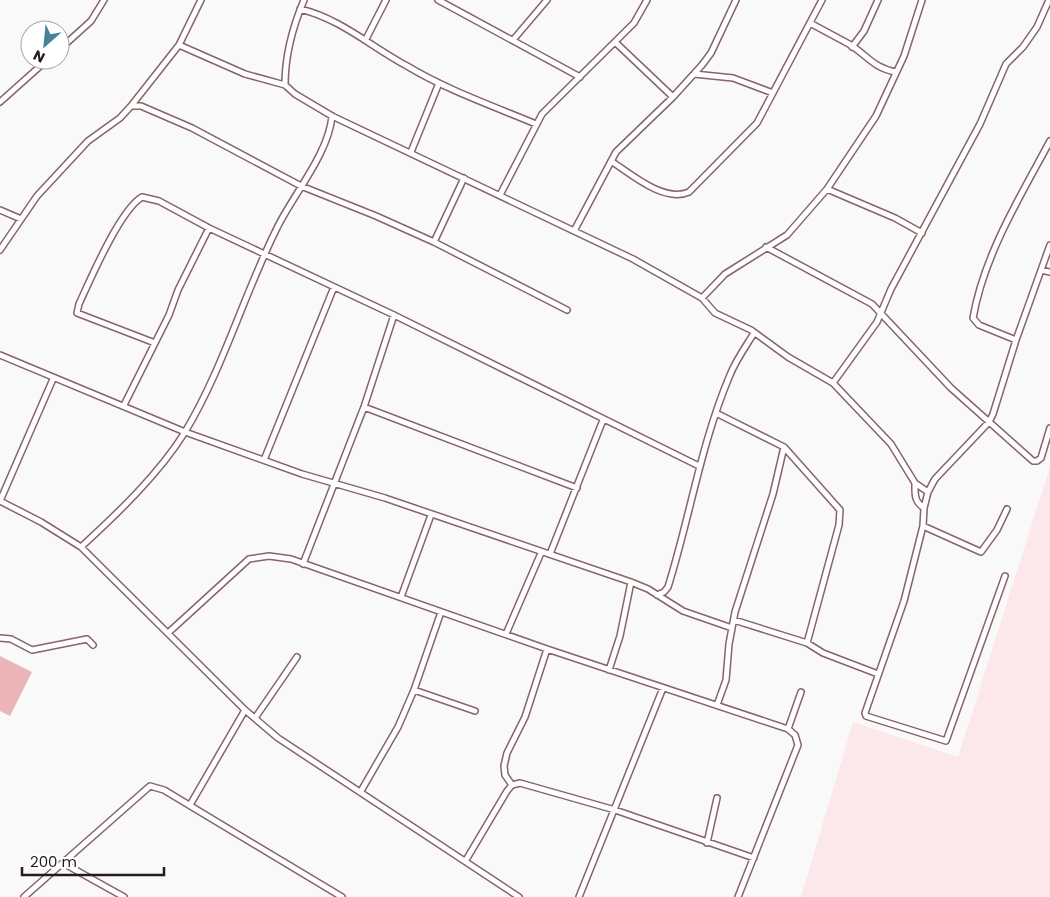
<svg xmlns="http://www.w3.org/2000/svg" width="1050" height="897" font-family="Poppins,sans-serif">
<rect width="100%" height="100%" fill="#f9f9f9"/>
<path fill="#fce8ea" d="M 1050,467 L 1050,897 L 801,897 L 853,722 L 958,757 Z"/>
<path fill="#ecb5ba" d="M 0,656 L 32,672 L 10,716 L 0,711 Z"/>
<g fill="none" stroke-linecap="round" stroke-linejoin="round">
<g stroke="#866467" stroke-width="8">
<path id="minor" d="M 304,0 C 293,26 285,56 285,85 L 295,94 L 332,116 L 633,259 L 702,298 L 715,313 L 751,330 L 788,357 L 833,383 L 877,322 L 891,289 L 980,124 L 1006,64 L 1023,47 L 1037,27 L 1049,0
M 438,0 L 580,77
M 300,9 C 341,19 370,46 407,66 C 447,90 493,106 536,124
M 810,23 C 823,30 836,37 849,44 C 867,55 873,68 896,72
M 366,39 L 386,0
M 513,40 L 547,0
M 615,42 L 673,97
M 179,45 L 245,74 L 285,85
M 852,47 L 864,31 L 878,0
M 60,49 L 91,21 L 104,0
M 694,74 L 733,78 L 773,93
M 0,102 L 47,60
M 131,106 L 179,45 L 201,0
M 411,152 L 439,83
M 611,161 C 631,174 664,203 689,192 L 757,123 L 822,0
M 827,189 L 895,218 L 922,233
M 500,195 L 542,114 L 634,23 L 647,0
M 0,210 L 21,219
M 574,231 L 616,152 L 673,97 L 702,65 L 711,53 L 736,0
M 434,242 L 464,178
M 766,247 L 872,304 L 951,388 L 1033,461 L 1037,461 L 1041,458 L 1050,428
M 0,250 L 37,196 L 88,141 L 120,118 L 131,106 L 141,106 L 192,128 L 301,186 L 376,216 L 434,242 L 567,310
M 1041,270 L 1050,272
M 702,298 L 725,274 L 787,235 L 827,189 L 876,116 L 904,56 L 922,0
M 1016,340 L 979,325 L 973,318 C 984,255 1020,197 1050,141
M 155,343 L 77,313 L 79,304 C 91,278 120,210 142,197 L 159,201 L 209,228 L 394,315 L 699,466
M 0,355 L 185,432 L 302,474 L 385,498 L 631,582 L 648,589 L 683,611 L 732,628
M 833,383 L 891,444 L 915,483 L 928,492
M 124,405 L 169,315 L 178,290 L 209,228
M 364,407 L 577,488
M 716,413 L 784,447 L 773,494 L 735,612 L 729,644 L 726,680 L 717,705
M 784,447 L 840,510 L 839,525 L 807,643
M 264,460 L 334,287
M 915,483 C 915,495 914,501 924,508
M 0,501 L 41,522 L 81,547 L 245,710 L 278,738 L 519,897
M 0,501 L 53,379
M 923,526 L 981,552 L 997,530 L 1007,509
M 81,547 C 117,514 159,474 185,432 C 223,369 244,294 277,228 C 293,195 329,153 332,116
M 550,554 L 603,420
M 303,564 L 364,407 L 394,315
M 1005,576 L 946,741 L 866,716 L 865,713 L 904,601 L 923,526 L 924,508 L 928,492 L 935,479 L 989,422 L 993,414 L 1016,340 L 1050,245
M 657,595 L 664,592 L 668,587 C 690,517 701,443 730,375 C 736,360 746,346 754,333
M 401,597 L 431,515
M 734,620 L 807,643 L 823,653 L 878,674
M 168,633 L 249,559 L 269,556 L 291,559 L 547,649 L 788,729 L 795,735 L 798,745 L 738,897
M 506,634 L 541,553
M 0,638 L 11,639 L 32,650 L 87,639 L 93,645
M 609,670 L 620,636 L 631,582
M 414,690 L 475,711
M 255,718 L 297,657
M 788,729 L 801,692
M 512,785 L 505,775 L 504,766 L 507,753 L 525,717 L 547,649
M 361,791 L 398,727 L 414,690 L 441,612
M 190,805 L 245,710
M 707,843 L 717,798
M 466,860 L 507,791 L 512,785 L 520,783 L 615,810 L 754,858
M 63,863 L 124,897
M 24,897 L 150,786 L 164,790 L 342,897
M 579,897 L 663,688"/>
</g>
<use href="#minor" stroke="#fff" stroke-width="5"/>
</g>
<g transform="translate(45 45) rotate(207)"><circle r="24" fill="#ffffff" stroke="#a9a3a4"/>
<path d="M0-4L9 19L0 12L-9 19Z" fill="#458398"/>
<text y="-8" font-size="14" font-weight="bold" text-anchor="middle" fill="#271a1b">N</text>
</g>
<path d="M22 867v8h142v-8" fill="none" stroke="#271a1b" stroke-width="2.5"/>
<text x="30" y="867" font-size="15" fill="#271a1b" stroke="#ffffff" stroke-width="4" paint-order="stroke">200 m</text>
</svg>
